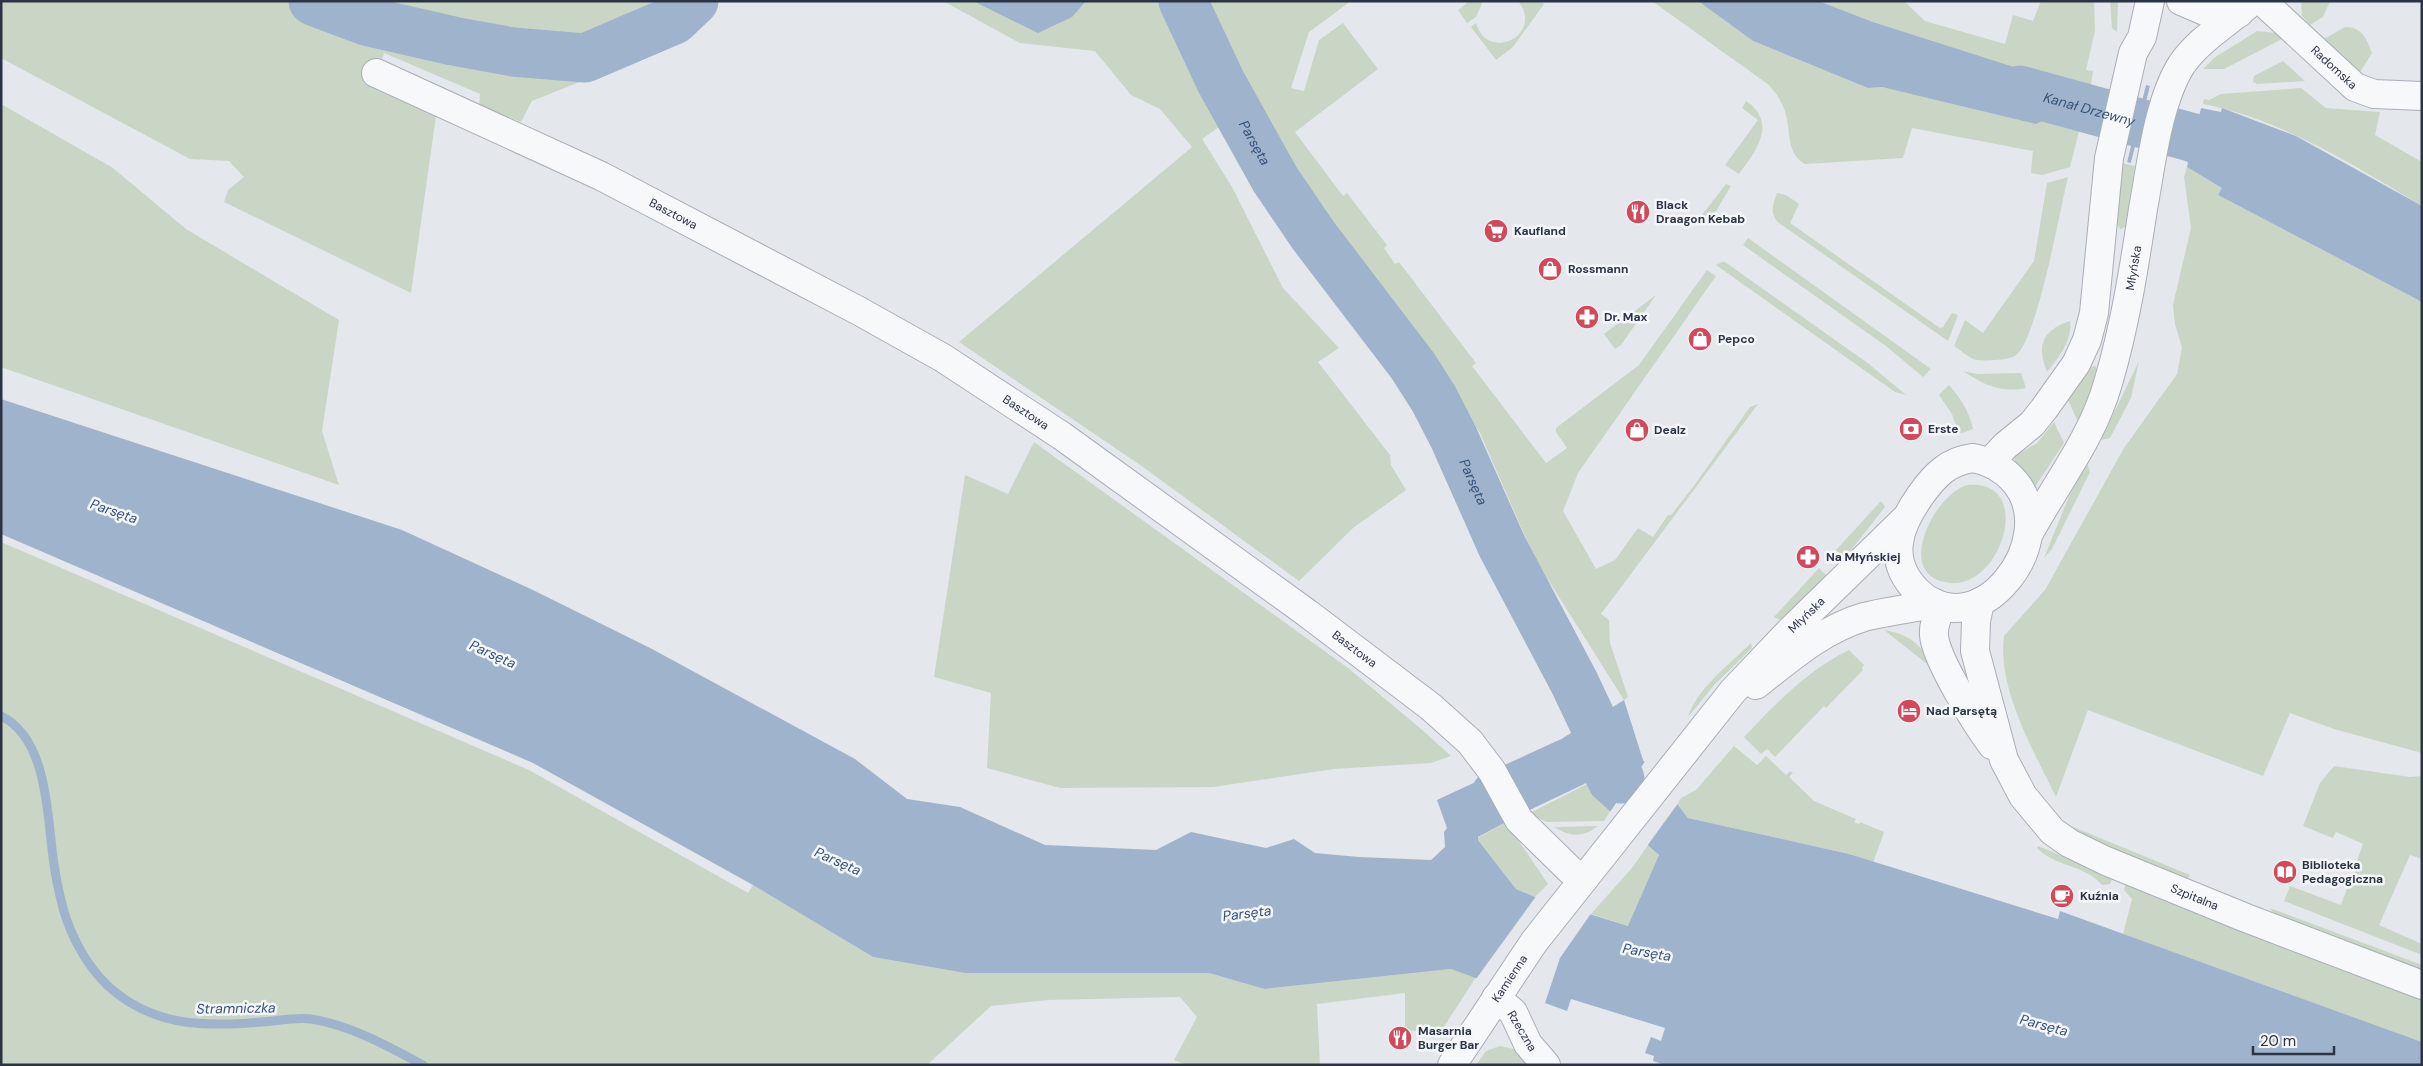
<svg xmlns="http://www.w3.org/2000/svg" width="2423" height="1066" font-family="'DM Sans',sans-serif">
<rect width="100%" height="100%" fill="#e4e7ec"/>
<path fill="#c9d6c5" d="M 1,1 L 719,1 L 680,37 L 637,59 L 532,101 L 521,122 L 479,106 L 480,94 L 384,53 L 372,88 L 436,116 L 411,293 L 224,202 L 228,190 L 244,177 L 229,161 L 190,159 L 1,58 Z
M 943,1 L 1168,1 L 1177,42 L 1223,124 L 1202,139 L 1232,187 L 1283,288 L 1339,348 L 1318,362 L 1390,455 L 1391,465 L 1406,490 L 1353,528 L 1299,581 L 1143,467 L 959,342 L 1192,147 L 1160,109 L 1131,95 L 1095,51 L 1020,43 Z
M 1199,1 L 1351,1 L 1309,32 L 1291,88 L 1304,91 L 1319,40 L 1343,23 L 1378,69 L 1295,132 L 1343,196 L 1347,193 L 1387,245 L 1384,248 L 1395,264 L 1399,262 L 1476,363 L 1472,366 L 1546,463 L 1567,448 L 1556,432 L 1556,428 L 1639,365 L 1707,270 L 1716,276 L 1578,473 L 1563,511 L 1596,569 L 1615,560 L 1638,528 L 1653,537 L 1668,515 L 1671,515 L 1693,487 L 1750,407 L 1758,404 L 1601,614 L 1609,620 L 1610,643 L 1628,697 L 1624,700 L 1535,559 L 1480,433 L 1428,353 L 1302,184 L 1253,104 L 1222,37 Z
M 1469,1 L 1483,1 L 1476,17 L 1467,23 L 1458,10 Z
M 1518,1 L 1541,1 L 1544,4 L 1513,47 L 1496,60 L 1471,27 L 1476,23 C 1488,64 1545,34 1518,1 Z
M 1652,1 L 1698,1 L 1753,41 L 1868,88 L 1882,87 L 2042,121 L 2079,131 L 2070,167 L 2042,175 L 2031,173 L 2033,151 L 1912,128 L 1903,158 L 1805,164 C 1786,153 1791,133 1786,115 C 1783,103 1777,94 1769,85 Z
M 1819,1 L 1904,1 L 1925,21 L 2005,44 L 2013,15 L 2033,21 L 2041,1 L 2094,1 L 2095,31 L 2086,70 L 2093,71 L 2091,84 L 2049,78 L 1873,22 Z
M 2110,1 L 2118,1 L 2117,32 L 2112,28 Z
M 2301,1 L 2330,1 L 2323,17 L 2310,25 L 2302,16 Z
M 2345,27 C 2362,27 2367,39 2372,53 L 2360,72 L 2324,39 Z
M 2257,31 L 2276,33 L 2284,38 L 2224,69 L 2203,69 L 2214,58 Z
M 2283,61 L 2305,81 L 2257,84 L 2253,82 L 2254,76 Z
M 2301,88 L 2326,108 L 2380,112 L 2375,135 L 2422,162 L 2422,206 C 2354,165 2281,119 2203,104 L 2204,99 L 2209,100 L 2221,94 Z
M 1746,101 C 1778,123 1756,151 1739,174 L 1725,165 L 1758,120 L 1742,108 Z
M 1,104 L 113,168 L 186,229 L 339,320 L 322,431 L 339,485 L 1,367 Z
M 2122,163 L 2135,166 L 2126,224 L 2125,227 L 2120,229 L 2117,223 Z
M 2187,167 L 2223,188 L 2218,195 L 2422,302 L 2422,753 L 2334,729 L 2290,713 L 2263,776 L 2088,710 L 2056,797 C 2034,751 1997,689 2004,636 L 2045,590 L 2124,448 L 2177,374 L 2182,348 L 2175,324 L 2173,305 L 2191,228 L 2184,177 Z
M 2068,177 C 2060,209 2037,342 2015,356 C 2009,360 1980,362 1973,359 C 1967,356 1960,350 1954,346 L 1965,320 L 1983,333 L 2034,261 L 2047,183 Z
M 1726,184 L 1731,186 L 1712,218 L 1707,219 L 1702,215 Z
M 1777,193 L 1786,195 L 1799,204 L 1790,223 L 1940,328 L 1943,327 L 1952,313 L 1958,315 L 1948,341 L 1779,223 C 1769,213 1773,204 1777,193 Z
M 1748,238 L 1931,369 L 1923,377 L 1886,346 L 1743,245 Z
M 1722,262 L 1725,262 L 1869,364 L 1906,395 L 1895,392 L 1716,265 Z
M 1656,295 L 1621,345 L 1615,349 L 1604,334 Z
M 2070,321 C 2073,340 2059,357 2047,372 C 2036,345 2043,330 2070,321 Z
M 2139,361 L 2131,398 L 2110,438 L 2101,440 Z
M 2095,366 L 2099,372 L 2078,422 L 2068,400 L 2090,367 Z
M 1963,371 L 1977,374 L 2021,373 L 2026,388 C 2000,393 1984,385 1963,371 Z
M 1949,385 C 1961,398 1969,412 1973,429 L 1962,433 L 1958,432 L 1952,414 L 1939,395 Z
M 2054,422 L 2064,443 L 2031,493 L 2013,457 L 2037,443 Z
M 1034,442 L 1348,668 L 1420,728 L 1451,756 L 1431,763 L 1334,769 L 1213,787 L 1060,788 L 987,768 L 991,693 L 934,677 L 965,475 L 1008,494 Z
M 2087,463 L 2090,472 L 2052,549 L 2044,558 L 2070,494 Z
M 1967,485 C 2035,478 2003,587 1951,583 C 1892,579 1933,495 1967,485 Z
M 1881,501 L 1885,507 L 1844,559 L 1836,550 Z
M 1,542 L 529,770 L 748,893 L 753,885 L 873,957 L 965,973 L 1209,973 L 1264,989 L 1451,969 L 1476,977 L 1440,1033 L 1405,1030 L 1405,993 L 1317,1004 L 1320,1065 L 1186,1065 L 1174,1060 L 1197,1017 L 1180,997 L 1048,1000 L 991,1006 L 927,1065 L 1,1065 Z
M 1819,568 L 1827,576 L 1780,620 L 1774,617 Z
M 1884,630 C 1914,635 1922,647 1936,671 Z
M 1751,643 L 1752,648 L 1714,685 L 1688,717 C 1697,688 1730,664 1751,643 Z
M 1849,650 L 1864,665 L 1862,668 L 1863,670 L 1826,708 L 1824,706 L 1775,757 L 1767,749 L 1761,754 L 1744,737 C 1775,704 1808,670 1849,650 Z
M 1734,746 L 1757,765 L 1766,756 L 1786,775 L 1790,771 L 1793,773 L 1789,777 L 1814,801 L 1856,819 L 1854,822 L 1859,824 L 1860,822 L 1884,832 L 1873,863 L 1849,854 L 1688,818 L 1677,804 L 1681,798 L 1696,790 Z
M 2334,766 L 2410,777 L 2422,776 L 2422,859 L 2410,855 L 2379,925 L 2422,944 L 2422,955 L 2284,901 L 2290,886 L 2341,905 L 2363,844 L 2336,832 L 2333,838 L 2303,826 L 2320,783 Z
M 1587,784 L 1592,795 L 1611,810 L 1604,821 L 1546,822 L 1530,813 Z
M 1506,822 L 1548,884 L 1535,897 L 1516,889 L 1478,840 L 1478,838 Z
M 2066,824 L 2190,875 L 2186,881 L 2111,849 Z
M 1598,826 C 1582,838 1571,837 1554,827 Z
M 1649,844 L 1657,851 L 1659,859 L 1629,926 L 1591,914 L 1632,868 Z
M 2038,846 L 2113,877 L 2110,884 L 2102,885 C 2086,865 2055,867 2037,848 Z
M 2126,882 L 2301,953 L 2422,998 L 2422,1042 L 2123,934 L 2132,899 L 2124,890 Z
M 2270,908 L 2422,965 L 2422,973 L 2274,915 Z
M 1500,1046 L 1514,1049 L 1528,1064 L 1476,1065 L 1486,1051 Z"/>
<path fill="#9fb4cc" d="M 973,1 L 1086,1 L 1072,17 L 1038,33 Z
M 1698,1 L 1819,1 L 1873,22 L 2049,78 L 2091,84 L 2079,131 L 2042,121 L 2036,124 L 1882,87 L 1868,88 L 1753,41 Z
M 2146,85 L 2150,86 L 2131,163 L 2127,162 Z
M 2201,108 L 2221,112 L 2222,108 L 2296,136 L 2422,206 L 2422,302 L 2218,195 L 2222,188 L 2187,167 Z
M 1,399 L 402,530 L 533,590 L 652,649 L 855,759 L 907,799 L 960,807 L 1045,845 L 1156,850 L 1191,832 L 1266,848 L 1294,839 L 1315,853 L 1359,857 L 1431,860 L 1445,847 L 1444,832 L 1447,828 L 1437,800 L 1482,779 L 1506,822 L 1478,837 L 1478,840 L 1516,889 L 1535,897 L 1628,926 L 1659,855 L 1592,795 L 1563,738 L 1624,700 L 1643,760 L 1688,818 L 1849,854 L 2058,919 L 2060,911 L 2422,1042 L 2422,1065 L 1665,1065 L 1653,1061 L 1654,1056 L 1645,1053 L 1651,1037 L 1661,1041 L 1665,1028 L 1571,999 L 1567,1011 L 1451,969 L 1264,989 L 1209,973 L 965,973 L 873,957 L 753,885 L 533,763 L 1,534 Z"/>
<path fill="#e4e7ec" d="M 2143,85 L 2145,86 L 2127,162 L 2125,161 Z
M 2150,87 L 2152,87 L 2134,163 L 2131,163 Z
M 1646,760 L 1679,802 L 1647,846 L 1610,812 Z
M 1537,895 L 1592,912 L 1560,958 L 1544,1006 L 1476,979 Z"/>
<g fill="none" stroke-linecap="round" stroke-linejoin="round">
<path stroke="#9fb4cc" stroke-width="9" d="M 1,716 C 45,737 47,807 52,849 C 54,868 58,889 63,908 C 71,937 87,966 108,986 C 153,1027 205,1027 262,1022 C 277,1021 296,1017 311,1019 C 350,1025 388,1046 423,1065"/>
<path stroke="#9fb4cc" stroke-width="29" d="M 1487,789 L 1570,751
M 1498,809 L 1580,770"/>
<g stroke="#9fb4cc" stroke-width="49">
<path d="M 313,1 L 366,21 L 453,41 L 513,52 L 585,58 L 674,20 L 694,1"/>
<path id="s1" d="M 1183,1 L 1221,82 L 1275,179 L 1313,235 L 1413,366 L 1434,399 L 1454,438 L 1502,546 L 1574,682 L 1620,779"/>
<path id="s2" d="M 2020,90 L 2194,138 L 2253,166"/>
</g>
<g stroke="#a9aeb7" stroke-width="30">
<g id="minor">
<path id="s3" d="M 2262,1 L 2355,87 L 2374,94 L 2422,96"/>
<path id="s4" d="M 376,73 L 601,176 L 859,311 L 943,358 L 1062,436 L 1307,613 L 1431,707 L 1470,742 L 1492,771 L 1519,820 L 1570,870 L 1584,879"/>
<path id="s5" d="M 1980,602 L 1976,621 L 1975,651 L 2004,760 L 2023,796 L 2052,831 L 2069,843 L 2106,861 L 2246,918 L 2422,985"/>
<path d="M 1942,606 C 1938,615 1933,624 1934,635 C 1935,658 1977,725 1992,745"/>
<path d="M 1496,998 L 1513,1012 L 1528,1044 L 1546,1065"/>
</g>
</g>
<g stroke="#a9aeb7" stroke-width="30">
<g id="tertiary">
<path d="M 2181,1 L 2209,13 L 2239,13"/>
<path d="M 1973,458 C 1990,461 2004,469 2015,482 C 2063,540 1978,649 1918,592 C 1886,561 1898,527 1920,496 C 1934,476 1948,461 1973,458 Z"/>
<path d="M 1990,462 L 2005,446 L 2032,424 L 2044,409 L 2076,364 L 2087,340 L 2094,313 L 2109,158 L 2133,53 L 2142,37 L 2150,1"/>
<path id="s6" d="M 2029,533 C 2056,484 2093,437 2108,383 C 2125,326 2134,268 2143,209 C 2151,166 2158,101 2182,64 C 2200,38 2229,23 2252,1"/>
<path d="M 1756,685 C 1789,659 1823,629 1864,617 C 1887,611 1912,609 1935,603"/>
<path id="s7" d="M 1452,1065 L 1534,942 L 1733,691 L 1792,629 L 1904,520"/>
</g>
</g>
<use href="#minor" stroke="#f7f8fa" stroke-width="28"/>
<use href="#tertiary" stroke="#f7f8fa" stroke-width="28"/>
</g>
<defs>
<g id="restaurant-disc" transform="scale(1.25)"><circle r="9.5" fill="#d1495b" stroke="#f4f6f9"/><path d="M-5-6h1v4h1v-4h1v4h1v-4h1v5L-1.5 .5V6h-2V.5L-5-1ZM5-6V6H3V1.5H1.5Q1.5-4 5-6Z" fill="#fff"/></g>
<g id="supermarket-disc" transform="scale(1.25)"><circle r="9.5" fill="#d1495b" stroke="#f4f6f9"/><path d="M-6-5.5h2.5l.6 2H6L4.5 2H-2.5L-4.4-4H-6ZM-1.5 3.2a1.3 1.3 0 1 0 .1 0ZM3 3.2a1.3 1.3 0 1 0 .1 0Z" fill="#fff"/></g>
<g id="shop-disc" transform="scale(1.25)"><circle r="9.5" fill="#d1495b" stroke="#f4f6f9"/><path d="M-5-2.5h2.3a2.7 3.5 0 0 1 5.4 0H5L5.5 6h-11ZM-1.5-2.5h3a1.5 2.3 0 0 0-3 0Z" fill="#fff"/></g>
<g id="pharmacy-disc" transform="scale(1.25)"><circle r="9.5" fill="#d1495b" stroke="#f4f6f9"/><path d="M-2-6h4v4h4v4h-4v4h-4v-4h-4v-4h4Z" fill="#fff"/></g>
<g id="bank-disc" transform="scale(1.25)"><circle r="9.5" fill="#d1495b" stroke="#f4f6f9"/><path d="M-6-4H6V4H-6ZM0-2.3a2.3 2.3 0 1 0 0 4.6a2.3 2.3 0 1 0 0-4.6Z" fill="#fff"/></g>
<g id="hotel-disc" transform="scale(1.25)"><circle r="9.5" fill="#d1495b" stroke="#f4f6f9"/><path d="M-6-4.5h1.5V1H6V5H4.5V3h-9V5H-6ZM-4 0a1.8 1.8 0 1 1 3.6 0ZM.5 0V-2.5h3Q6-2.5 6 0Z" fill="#fff"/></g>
<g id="library-disc" transform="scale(1.25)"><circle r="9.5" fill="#d1495b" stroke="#f4f6f9"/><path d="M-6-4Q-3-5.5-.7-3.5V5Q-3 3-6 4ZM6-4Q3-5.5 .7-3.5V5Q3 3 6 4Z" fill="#fff"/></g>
<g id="cafe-disc" transform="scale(1.25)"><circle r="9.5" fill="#d1495b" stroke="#f4f6f9"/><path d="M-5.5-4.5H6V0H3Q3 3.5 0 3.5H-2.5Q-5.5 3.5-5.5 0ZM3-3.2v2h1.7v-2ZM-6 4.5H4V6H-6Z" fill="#fff"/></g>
</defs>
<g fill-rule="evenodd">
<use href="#restaurant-disc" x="1638" y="212"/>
<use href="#supermarket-disc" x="1496" y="231"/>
<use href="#shop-disc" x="1550" y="269"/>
<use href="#pharmacy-disc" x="1587" y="317"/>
<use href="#shop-disc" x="1700" y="339"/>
<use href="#bank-disc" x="1911" y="429"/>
<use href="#shop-disc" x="1637" y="430"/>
<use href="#pharmacy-disc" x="1808" y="557"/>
<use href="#hotel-disc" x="1909" y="711"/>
<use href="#library-disc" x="2285" y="872"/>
<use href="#cafe-disc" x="2062" y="896"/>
<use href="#restaurant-disc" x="1400" y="1038"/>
</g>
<g text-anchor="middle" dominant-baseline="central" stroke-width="5" stroke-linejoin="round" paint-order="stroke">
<g font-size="12" fill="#2b3445" stroke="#f4f6f9">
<text stroke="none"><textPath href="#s3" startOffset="98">Radomska</textPath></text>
<text stroke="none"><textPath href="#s4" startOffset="329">Basztowa</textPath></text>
<text stroke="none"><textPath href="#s6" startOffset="288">Młyńska</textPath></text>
<text stroke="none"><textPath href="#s4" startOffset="734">Basztowa</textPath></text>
<text stroke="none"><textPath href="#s7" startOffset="574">Młyńska</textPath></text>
<text stroke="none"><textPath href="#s4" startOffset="1139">Basztowa</textPath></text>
<text stroke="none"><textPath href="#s5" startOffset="406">Szpitalna</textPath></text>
<text stroke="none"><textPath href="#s7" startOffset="104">Kamienna</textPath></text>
<text transform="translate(1522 1031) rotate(59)">Rzeczna</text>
</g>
<g font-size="12" font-weight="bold" fill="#2b3445" stroke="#f4f6f9" text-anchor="start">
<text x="1656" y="205">Black<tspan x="1656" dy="14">Draagon Kebab</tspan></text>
<text x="1514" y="231">Kaufland</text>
<text x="1568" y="269">Rossmann</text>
<text x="1604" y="317">Dr. Max</text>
<text x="1718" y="339">Pepco</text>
<text x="1928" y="429">Erste</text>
<text x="1654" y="430">Dealz</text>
<text x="1826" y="557">Na Młyńskiej</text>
<text x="1926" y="711">Nad Parsętą</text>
<text x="2302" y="865">Biblioteka<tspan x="2302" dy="14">Pedagogiczna</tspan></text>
<text x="2080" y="896">Kuźnia</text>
<text x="1418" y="1031">Masarnia<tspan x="1418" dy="14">Burger Bar</tspan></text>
</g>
<g font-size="14" font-style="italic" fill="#34527a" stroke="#f4f6f9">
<text stroke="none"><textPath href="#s2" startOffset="72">Kanał Drzewny</textPath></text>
<text stroke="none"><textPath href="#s1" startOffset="159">Parsęta</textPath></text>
<text stroke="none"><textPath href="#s1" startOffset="564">Parsęta</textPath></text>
<text transform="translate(114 511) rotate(19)">Parsęta</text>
<text transform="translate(493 654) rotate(24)">Parsęta</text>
<text transform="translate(838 861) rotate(24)">Parsęta</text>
<text transform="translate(1247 913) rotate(-7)">Parsęta</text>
<text transform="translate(1647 952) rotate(10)">Parsęta</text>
<text transform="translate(236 1008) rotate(-1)">Stramniczka</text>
<text transform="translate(2044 1025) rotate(15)">Parsęta</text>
</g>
</g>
<rect width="2423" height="1066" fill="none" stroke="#2b3445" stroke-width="5"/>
<path d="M2253 1046v8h81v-8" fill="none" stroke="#2b3445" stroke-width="2.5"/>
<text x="2260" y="1046" font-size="15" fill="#2b3445" stroke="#f4f6f9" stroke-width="4" paint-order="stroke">20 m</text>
</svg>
